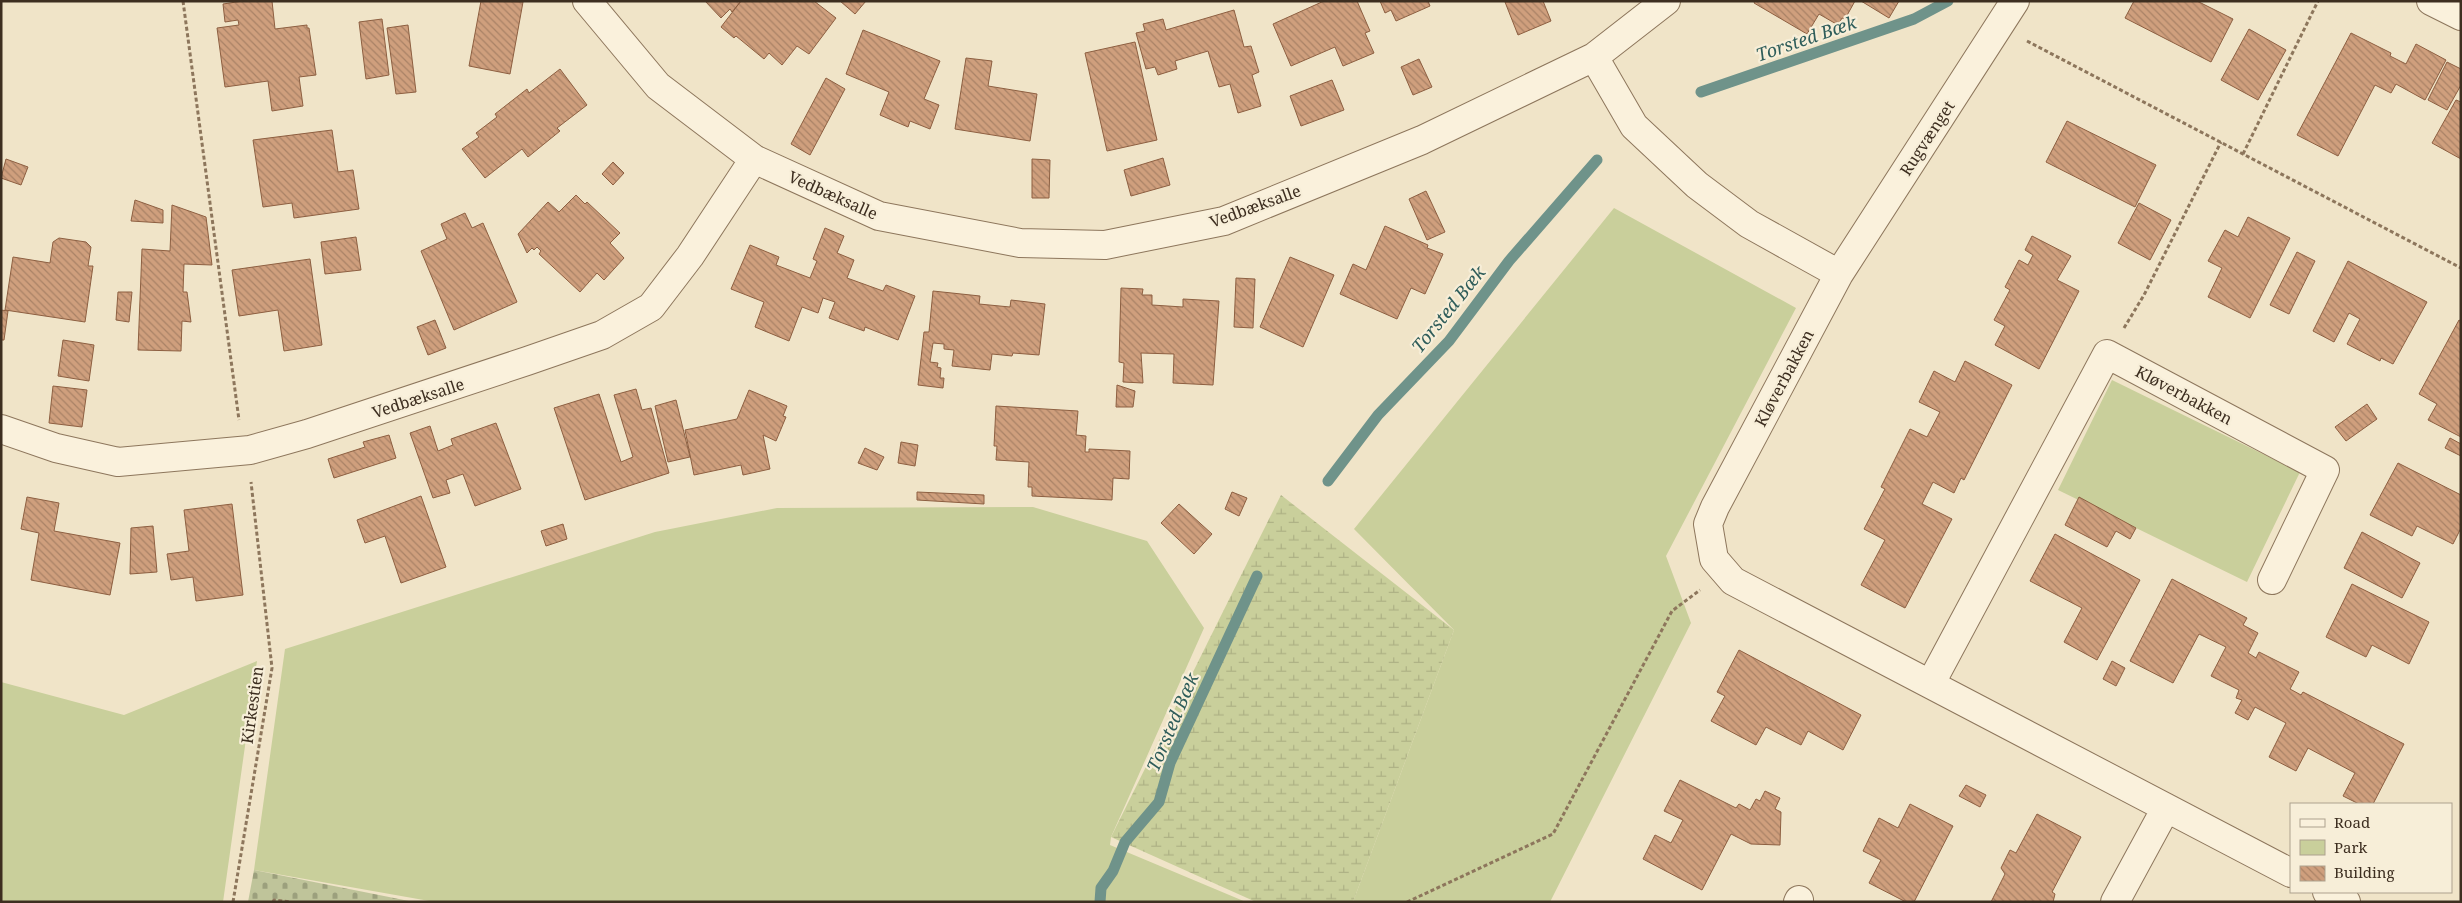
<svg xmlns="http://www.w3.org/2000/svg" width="2462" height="903" font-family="'Noto Serif',serif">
<defs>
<pattern id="wetland-marsh" width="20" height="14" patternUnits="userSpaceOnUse" patternTransform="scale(1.25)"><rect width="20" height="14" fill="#c9cf9b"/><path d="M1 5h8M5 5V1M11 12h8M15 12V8" fill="none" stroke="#aeb285"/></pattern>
<pattern id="cemetery-stones" width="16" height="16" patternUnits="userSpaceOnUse" patternTransform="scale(1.25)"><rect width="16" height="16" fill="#bfc49a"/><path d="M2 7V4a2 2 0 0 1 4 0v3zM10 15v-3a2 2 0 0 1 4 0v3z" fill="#9ca07d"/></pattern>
<pattern id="building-back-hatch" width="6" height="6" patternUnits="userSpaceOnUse" patternTransform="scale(1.25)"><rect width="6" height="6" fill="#cf9f7d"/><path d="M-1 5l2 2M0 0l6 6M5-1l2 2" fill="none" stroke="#a98266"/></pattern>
</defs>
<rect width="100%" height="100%" fill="#f0e4c8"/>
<path fill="#c9cf9b" d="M 1614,208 L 1796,308 L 1666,556 L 1691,623 L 1550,902 L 1353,902 L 1454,630 L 1354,529 Z
M 2112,380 L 2300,472 L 2247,582 L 2058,490 Z
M 1033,507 L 1147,541 L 1204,628 L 1111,837 L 1110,845 L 1246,902 L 435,902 L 254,870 L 285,649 L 655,532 L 777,508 Z
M 257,661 L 223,902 L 1,902 L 1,682 L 124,715 Z"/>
<path fill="url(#wetland-marsh)" d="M 1281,495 L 1454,630 L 1353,902 L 1256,902 L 1111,837 Z"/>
<path fill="url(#cemetery-stones)" d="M 254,870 L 414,902 L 248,902 Z"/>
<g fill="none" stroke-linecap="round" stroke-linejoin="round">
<path stroke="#6f938a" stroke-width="11" d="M 1701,92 L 1914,19 L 1948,1
M 1328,481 L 1378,415 L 1449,341 L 1509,261 L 1597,160
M 1100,902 L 1101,888 L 1113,871 L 1125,842 L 1159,802 L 1170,763 L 1257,576"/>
</g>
<path fill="url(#building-back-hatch)" stroke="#8d5f41" d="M 243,1 L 272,1 L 275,29 L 307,25 L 307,28 L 309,28 L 316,75 L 299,77 L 303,106 L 272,111 L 268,81 L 225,87 L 217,28 L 239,25 L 238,20 L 225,22 L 223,4 Z
M 481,1 L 523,2 L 510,74 L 469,66 Z
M 705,1 L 741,1 L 732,12 L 730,9 L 721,18 Z
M 741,1 L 814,1 L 836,18 L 809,54 L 797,46 L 782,65 L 769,53 L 764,59 L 736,36 L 734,38 L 721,27 Z
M 840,1 L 866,1 L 855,14 Z
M 1324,1 L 1357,1 L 1370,31 L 1365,33 L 1374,53 L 1343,66 L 1335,47 L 1291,66 L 1273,24 Z
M 1380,1 L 1428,1 L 1430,6 L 1396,21 L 1391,10 L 1385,13 Z
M 1543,1 L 1551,21 L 1518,35 L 1505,2 Z
M 1755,1 L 1855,1 L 1845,19 L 1842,18 L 1838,25 L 1819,14 L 1807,34 L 1754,3 Z
M 1861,1 L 1899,1 L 1889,18 Z
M 2134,1 L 2197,1 L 2233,19 L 2211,62 L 2125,18 Z
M 1234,10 L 1244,47 L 1251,46 L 1259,72 L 1252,75 L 1261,106 L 1238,113 L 1230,84 L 1219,87 L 1208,51 L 1175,61 L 1177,69 L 1158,75 L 1155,67 L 1146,69 L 1136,33 L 1145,31 L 1143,24 L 1163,19 L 1166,30 Z
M 382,19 L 389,75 L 366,79 L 359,22 Z
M 408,25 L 416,92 L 396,94 L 387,28 Z
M 2249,29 L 2286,50 L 2258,100 L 2221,80 Z
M 863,30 L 940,61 L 924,99 L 939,105 L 930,129 L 910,121 L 908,127 L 880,115 L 889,92 L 846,74 Z
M 2351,33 L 2391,53 L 2390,56 L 2406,64 L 2416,44 L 2446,60 L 2425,100 L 2396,84 L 2391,93 L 2375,85 L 2338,156 L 2297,135 Z
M 1135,42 L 1157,140 L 1107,151 L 1085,53 Z
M 966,58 L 992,61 L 988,86 L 1037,94 L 1030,141 L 955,129 Z
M 1419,59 L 1432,87 L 1413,95 L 1401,67 Z
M 2447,62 L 2461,69 L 2461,85 L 2447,110 L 2428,100 Z
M 560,69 L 587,105 L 557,128 L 560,131 L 528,157 L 522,149 L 485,178 L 462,149 L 479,137 L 476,133 L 497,117 L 495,114 L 527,89 L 529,93 Z
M 826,78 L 845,89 L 810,155 L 791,144 Z
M 1332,80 L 1344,110 L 1301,126 L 1290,96 Z
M 2456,100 L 2461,102 L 2461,159 L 2432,143 Z
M 2067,121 L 2156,165 L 2135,207 L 2046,162 Z
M 332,130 L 338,172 L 353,170 L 359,209 L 294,218 L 292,203 L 263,207 L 253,140 Z
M 1163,158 L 1170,185 L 1131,196 L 1124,170 Z
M 6,159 L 28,167 L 21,185 L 1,178 Z
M 1032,159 L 1050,160 L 1049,198 L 1032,198 Z
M 613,162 L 624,173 L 613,185 L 602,174 Z
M 1426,191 L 1445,232 L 1427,240 L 1409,199 Z
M 576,195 L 585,204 L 587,202 L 620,233 L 610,243 L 624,258 L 604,280 L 597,273 L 580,292 L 539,254 L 541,251 L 537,247 L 534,250 L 532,248 L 527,253 L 518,234 L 548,202 L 559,212 Z
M 135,200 L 163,210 L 163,223 L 131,221 Z
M 2139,203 L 2171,220 L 2150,260 L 2118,243 Z
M 172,205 L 206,217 L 212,265 L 184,264 L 183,292 L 187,292 L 191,322 L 182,321 L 181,351 L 138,350 L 142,249 L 170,251 Z
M 465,213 L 472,228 L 483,223 L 517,302 L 454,330 L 421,251 L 447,239 L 441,224 Z
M 2248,217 L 2290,238 L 2250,318 L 2208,297 L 2222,268 L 2208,261 L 2225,230 L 2238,237 Z
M 1385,226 L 1428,245 L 1427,248 L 1443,254 L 1425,294 L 1411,288 L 1397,319 L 1340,294 L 1353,264 L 1366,270 Z
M 825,228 L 844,236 L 837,253 L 854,260 L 847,278 L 883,291 L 886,285 L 915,296 L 898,340 L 865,327 L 864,331 L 829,318 L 835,302 L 823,298 L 818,313 L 802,307 L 789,341 L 755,327 L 764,302 L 731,289 L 750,245 L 779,257 L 776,265 L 810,278 L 817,261 L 813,259 Z
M 2032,236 L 2071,256 L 2057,280 L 2079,291 L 2039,369 L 1995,345 L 2005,326 L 1994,320 L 2010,290 L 2005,287 L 2019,260 L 2028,265 L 2033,255 L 2025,250 Z
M 356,237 L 361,270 L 325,274 L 321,242 Z
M 59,238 L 86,242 L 91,247 L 88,266 L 93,266 L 85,322 L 5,310 L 13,257 L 50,263 L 53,242 Z
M 2297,252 L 2315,261 L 2289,314 L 2270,305 Z
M 1290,257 L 1334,275 L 1303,347 L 1260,327 Z
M 310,259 L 322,345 L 284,351 L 278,310 L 239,316 L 232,270 Z
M 2348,261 L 2427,302 L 2393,364 L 2381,358 L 2380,361 L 2347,344 L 2360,319 L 2349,313 L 2334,342 L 2313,331 Z
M 1236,278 L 1255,279 L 1253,328 L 1234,327 Z
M 1121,288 L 1143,289 L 1142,295 L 1152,295 L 1152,305 L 1183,307 L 1183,299 L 1219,301 L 1213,385 L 1173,383 L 1174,354 L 1141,353 L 1143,383 L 1123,382 L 1124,363 L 1119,362 Z
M 933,291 L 980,296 L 979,304 L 1010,307 L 1011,300 L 1045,304 L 1039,355 L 1013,353 L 1012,356 L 992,354 L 990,370 L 952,366 L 954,350 L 944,349 L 944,344 L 933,343 L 930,362 L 938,363 L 937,367 L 941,368 L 940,378 L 944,378 L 943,388 L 918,385 L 924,332 L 929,332 Z
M 118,292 L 132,292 L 129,322 L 116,320 Z
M 1,310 L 8,311 L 4,340 L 1,340 Z
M 435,320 L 446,348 L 428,355 L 417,327 Z
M 2459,320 L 2461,321 L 2461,437 L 2428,420 L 2437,404 L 2419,394 Z
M 63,340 L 94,345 L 89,381 L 58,376 Z
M 1965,361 L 2012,385 L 1964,480 L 1961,478 L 1954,493 L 1933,482 L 1922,504 L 1952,519 L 1905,608 L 1861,585 L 1885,540 L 1864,529 L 1885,489 L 1881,487 L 1910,429 L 1927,437 L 1940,412 L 1919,402 L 1934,371 L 1955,382 Z
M 1117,385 L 1135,391 L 1133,407 L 1116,407 Z
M 53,386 L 87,390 L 82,427 L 49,423 Z
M 636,389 L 642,410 L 651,408 L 669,473 L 585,500 L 554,408 L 599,394 L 621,462 L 633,457 L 614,395 Z
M 749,390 L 787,406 L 783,416 L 786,417 L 776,441 L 763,435 L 770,469 L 743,475 L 741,465 L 694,475 L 685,430 L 737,419 Z
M 676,400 L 690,457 L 668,462 L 655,406 Z
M 2367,404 L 2377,419 L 2346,441 L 2335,427 Z
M 996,406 L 1078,411 L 1076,435 L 1086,436 L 1085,452 L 1089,452 L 1089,449 L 1130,451 L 1129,479 L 1113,478 L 1112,500 L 1032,496 L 1032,487 L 1028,487 L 1029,462 L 996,460 L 997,446 L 994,446 Z
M 496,423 L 521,489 L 475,506 L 463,474 L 446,480 L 450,493 L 433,498 L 410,433 L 430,426 L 438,451 L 453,445 L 451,439 Z
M 389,435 L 396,458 L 334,478 L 328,459 L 365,447 L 363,442 Z
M 2450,438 L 2461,444 L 2461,456 L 2445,448 Z
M 901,442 L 918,445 L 915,466 L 898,463 Z
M 865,448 L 884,457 L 877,470 L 858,463 Z
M 2398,463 L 2461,495 L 2461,528 L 2453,544 L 2417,526 L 2412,536 L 2370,515 Z
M 917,492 L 984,495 L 984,504 L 917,500 Z
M 1232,492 L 1247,498 L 1239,516 L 1225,509 Z
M 421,496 L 446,567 L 401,583 L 385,536 L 365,543 L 357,520 Z
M 27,497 L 59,503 L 54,531 L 120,543 L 110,595 L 31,580 L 39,533 L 21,529 Z
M 2079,497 L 2136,528 L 2130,539 L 2116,531 L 2107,547 L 2065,525 Z
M 232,504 L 243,595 L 196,601 L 193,577 L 171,580 L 167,554 L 189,551 L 184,510 Z
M 1179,504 L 1212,534 L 1194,554 L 1161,523 Z
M 563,524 L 567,539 L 546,546 L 541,531 Z
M 153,526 L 157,572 L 130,574 L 131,528 Z
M 2362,532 L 2420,563 L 2402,598 L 2344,568 Z
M 2055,534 L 2140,580 L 2097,660 L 2064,642 L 2082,608 L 2030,581 Z
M 2172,579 L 2247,618 L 2243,625 L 2258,633 L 2248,653 L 2256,658 L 2259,652 L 2299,672 L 2290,689 L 2301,695 L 2303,692 L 2404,744 L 2373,804 L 2359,804 L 2343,796 L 2355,773 L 2308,748 L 2296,771 L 2269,757 L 2286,723 L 2255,707 L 2248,720 L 2235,713 L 2242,700 L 2236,698 L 2239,690 L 2211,676 L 2226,647 L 2199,634 L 2173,683 L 2130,661 Z
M 2352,584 L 2429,622 L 2409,664 L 2372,645 L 2366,657 L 2326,637 Z
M 1739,650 L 1861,715 L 1843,750 L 1808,731 L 1801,745 L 1766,727 L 1756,745 L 1711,721 L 1725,696 L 1717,692 Z
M 2112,661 L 2125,668 L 2116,686 L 2103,679 Z
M 1680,780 L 1736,808 L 1739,804 L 1750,810 L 1756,799 L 1760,801 L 1765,791 L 1780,798 L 1775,809 L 1781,812 L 1780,845 L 1751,844 L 1731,834 L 1702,890 L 1643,859 L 1655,835 L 1671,843 L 1683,820 L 1664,811 Z
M 1966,785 L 1986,795 L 1980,807 L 1959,796 Z
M 1910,804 L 1953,826 L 1914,902 L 1906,902 L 1869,883 L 1881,860 L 1863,851 L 1879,818 L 1898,828 Z
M 2037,814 L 2081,837 L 2052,892 L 2055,894 L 2053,902 L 1991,902 L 2005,874 L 2001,868 L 2010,850 L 2016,853 Z"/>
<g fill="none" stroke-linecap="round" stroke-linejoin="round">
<g stroke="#8d765c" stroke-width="30">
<path id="minor" d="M 587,1 L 658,86 L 754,159 L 879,216 L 1020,243 L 1105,245 L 1224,221 L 1422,140 L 1594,57 L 1666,1
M 2015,1 L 1839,274 L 1715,507 L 1708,524 L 1714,559 L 1733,581 L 2291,873
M 2431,1 L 2461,16
M 1594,57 L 1634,126 L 1697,185 L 1749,224 L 1839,274
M 1,429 L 56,448 L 118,462 L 250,450 L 307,434 L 527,361 L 602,335 L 651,307 L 690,256 L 754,159
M 1931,683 L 2107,354 L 2325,470 L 2272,580
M 2327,892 L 2346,902
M 1798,902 L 1799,900
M 2115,902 L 2166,808"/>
</g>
<path stroke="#8d765c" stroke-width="3" stroke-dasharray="4 2.5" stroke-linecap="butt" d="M 183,1 L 239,420
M 2027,41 L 2461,268
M 2243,154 L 2318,1
M 2124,328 L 2144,295 L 2221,142
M 233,902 L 272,668 L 251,482
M 273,902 L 274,900 L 290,902
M 1407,902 L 1553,834 L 1672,611 L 1700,590"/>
<use href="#minor" stroke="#faf1dc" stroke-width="28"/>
</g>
<g text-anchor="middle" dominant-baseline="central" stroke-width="4.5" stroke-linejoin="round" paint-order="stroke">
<g font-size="16" fill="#3d2e20" stroke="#f7eed8">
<text transform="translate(1927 138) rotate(-57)">Rugvænget</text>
<text transform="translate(833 195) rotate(24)">Vedbæksalle</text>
<text transform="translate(1255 206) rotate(-20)">Vedbæksalle</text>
<text transform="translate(1784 378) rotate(-62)">Kløverbakken</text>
<text transform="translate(2184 395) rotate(28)">Kløverbakken</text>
<text transform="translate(418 398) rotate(-18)">Vedbæksalle</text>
<text transform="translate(252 705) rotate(-82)">Kirkestien</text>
</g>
<g font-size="18" font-style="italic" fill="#2f5d5a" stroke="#f7eed8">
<text transform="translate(1806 38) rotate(-19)">Torsted Bæk</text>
<text transform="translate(1448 309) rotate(-51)">Torsted Bæk</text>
<text transform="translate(1172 722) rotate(-67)">Torsted Bæk</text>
</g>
</g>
<rect width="2462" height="903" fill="none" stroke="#3d2e20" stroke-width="5"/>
<rect x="2290" y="803" width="162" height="90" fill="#f7eed8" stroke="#ada18e"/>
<rect x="2300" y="819" width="25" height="8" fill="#faf1dc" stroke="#ada18e"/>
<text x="2334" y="828" font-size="15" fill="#3d2e20">Road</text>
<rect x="2300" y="840" width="25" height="15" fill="#c9cf9b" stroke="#ada18e"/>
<text x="2334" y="853" font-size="15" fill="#3d2e20">Park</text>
<rect x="2300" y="866" width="25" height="15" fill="url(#building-back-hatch)" stroke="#ada18e"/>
<text x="2334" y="878" font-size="15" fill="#3d2e20">Building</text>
</svg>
